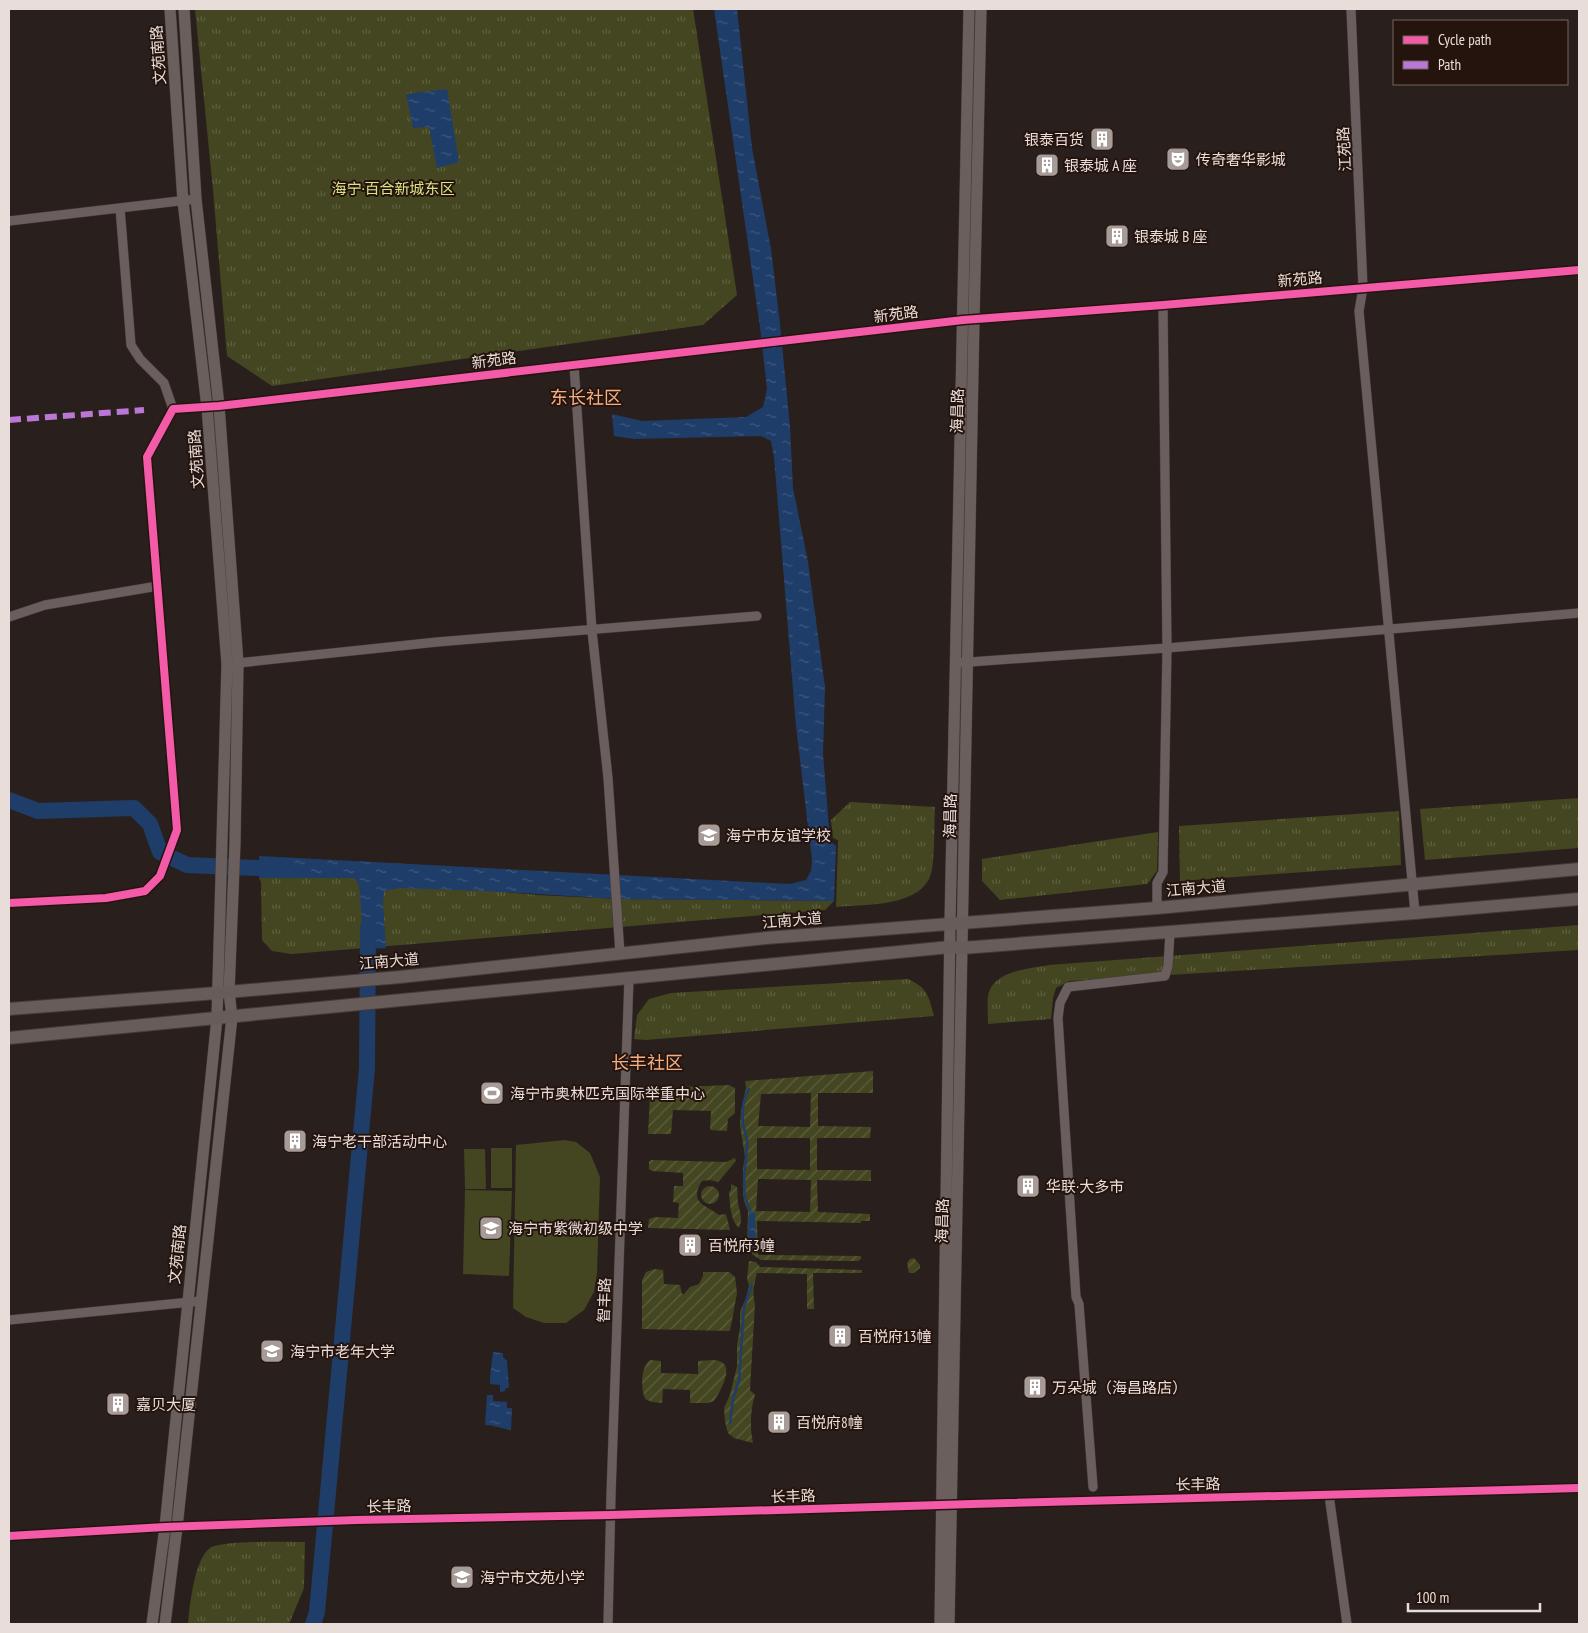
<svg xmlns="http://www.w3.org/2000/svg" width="1588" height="1633" font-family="'PT Sans Narrow','Noto Sans SC',sans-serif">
<defs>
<pattern id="park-tufts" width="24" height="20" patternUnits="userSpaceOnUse" patternTransform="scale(1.25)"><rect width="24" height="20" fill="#434620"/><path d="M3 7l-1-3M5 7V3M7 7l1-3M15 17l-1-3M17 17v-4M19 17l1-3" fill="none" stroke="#5e6040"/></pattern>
<pattern id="garden-furrows" width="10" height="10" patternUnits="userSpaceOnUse" patternTransform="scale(1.25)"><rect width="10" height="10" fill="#434620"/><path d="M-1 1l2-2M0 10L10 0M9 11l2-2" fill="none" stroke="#5e6040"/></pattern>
<pattern id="water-ripples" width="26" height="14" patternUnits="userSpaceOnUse" patternTransform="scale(1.25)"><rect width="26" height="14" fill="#1f3d69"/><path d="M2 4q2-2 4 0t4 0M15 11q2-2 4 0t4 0" fill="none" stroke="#40597e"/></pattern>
</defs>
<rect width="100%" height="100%" fill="#29201d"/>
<path fill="#434620" d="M 565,1140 L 576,1142 L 590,1153 L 600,1177 L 597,1273 L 594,1292 L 584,1310 L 566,1323 L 544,1323 L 526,1317 L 513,1308 L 516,1145 Z
M 491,1148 L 512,1148 L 512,1188 L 491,1188 Z
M 464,1149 L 485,1149 L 486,1189 L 465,1189 Z
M 465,1190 L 512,1191 L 509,1276 L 463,1274 Z"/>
<path fill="url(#park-tufts)" d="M 195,9 L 693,9 L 737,295 L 703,325 L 272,386 L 227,356 L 213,190 Z
M 1579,798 L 1579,848 L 1425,860 L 1420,809 Z
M 850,802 L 935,807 C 934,827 935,849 932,869 C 926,908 865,904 836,907 L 838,840 L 833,838 L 831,820 Z
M 1399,811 L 1401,865 L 1180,881 L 1179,826 Z
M 1158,832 L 1157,871 L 1147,884 L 1000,900 L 982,881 L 982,859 Z
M 259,878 L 354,878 L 537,895 L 619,899 L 834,901 L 825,910 L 292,954 L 272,951 L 262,940 L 261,882 Z
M 1579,925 L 1579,950 L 1069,981 L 1056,988 L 1053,998 L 1051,1019 L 988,1024 C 988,1015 987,1004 988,996 C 993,970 1029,969 1049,965 Z
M 908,979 C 928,988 929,997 934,1016 L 646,1040 L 634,1039 L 637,1015 L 649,999 L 671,993 Z
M 305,1542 L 304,1588 L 289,1624 L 188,1624 C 190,1605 194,1560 210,1548 C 221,1540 287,1542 305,1542 Z"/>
<path fill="url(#garden-furrows)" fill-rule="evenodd" d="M 873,1071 L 873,1093 L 818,1093 L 818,1126 L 871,1127 L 870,1138 L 817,1138 L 817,1170 L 871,1170 L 871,1181 L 817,1180 L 818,1212 L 870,1214 L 870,1221 L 861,1221 L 861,1223 L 757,1221 L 758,1255 L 861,1256 L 861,1259 L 858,1261 L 849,1261 L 761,1260 L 753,1255 L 747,1247 L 748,1211 L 744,1201 L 743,1192 L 743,1168 L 745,1157 L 740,1125 L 741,1111 L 746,1088 L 745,1081 ZM 811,1093 L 810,1127 L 758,1126 L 761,1094 ZM 757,1138 L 810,1138 L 810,1170 L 757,1169 ZM 758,1179 L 811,1180 L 810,1212 L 756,1211 Z
M 729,1085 L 735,1088 L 735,1113 L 728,1119 L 727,1131 L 710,1130 L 711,1111 L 673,1110 L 671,1134 L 648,1134 L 650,1096 L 661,1096 L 662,1088 Z
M 735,1158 L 736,1161 L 718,1182 L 710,1180 L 702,1181 C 688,1203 706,1205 719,1215 L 726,1214 L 730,1230 L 648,1228 L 649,1219 L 655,1217 L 678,1218 L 679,1203 L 673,1202 L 674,1186 L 683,1186 L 683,1173 L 652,1171 L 649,1169 L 649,1162 L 651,1160 L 726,1162 Z
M 731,1184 L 737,1187 C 738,1192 737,1198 738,1203 C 740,1213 743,1218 739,1228 C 730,1220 730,1204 729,1192 L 731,1190 Z
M701 1195a9 9 0 1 1 18 0a9 9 0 1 1-18 0Z
M 914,1258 L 920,1265 L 920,1268 L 914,1273 L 909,1273 L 907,1263 L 910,1259 Z
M 749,1261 L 756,1262 L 760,1267 L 862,1270 L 862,1273 L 813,1273 L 814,1309 L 807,1309 L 807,1274 L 757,1273 C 754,1284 752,1293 755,1304 L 750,1390 L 755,1395 C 750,1410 750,1428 753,1443 L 734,1438 L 728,1433 L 725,1422 L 724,1408 L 730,1395 L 737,1366 L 737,1345 L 740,1328 L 740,1312 L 746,1298 L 749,1286 L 747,1279 Z
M 655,1269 L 663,1270 L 664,1284 L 680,1285 L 682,1294 L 684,1294 L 690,1287 L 699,1284 L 703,1276 L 703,1272 L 729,1272 L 735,1277 L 737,1293 L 730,1331 L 642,1329 L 642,1280 L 646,1272 Z
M 650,1360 L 661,1361 L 661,1373 L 698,1374 L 698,1361 C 705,1361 713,1359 719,1361 C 736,1366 719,1393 714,1401 L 708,1403 L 690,1403 L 690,1390 L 663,1389 L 662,1403 L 652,1402 L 645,1399 C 641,1389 640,1368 650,1360 Z"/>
<path fill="url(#water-ripples)" d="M 714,9 L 737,9 L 752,148 L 771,249 L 780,324 L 790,427 L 793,488 L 808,562 L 825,687 L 823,753 L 830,841 L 836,846 L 834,901 L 619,899 L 485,891 L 400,888 L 384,891 L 383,904 L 386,948 L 364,949 L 359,884 L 354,878 L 259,878 L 259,856 L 790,884 L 806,880 L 811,871 L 812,860 L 796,726 L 774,457 L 771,441 L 761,436 L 634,439 L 614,436 L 612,414 L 642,421 L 746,417 L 763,407 L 767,389 L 760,327 Z
M 447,89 L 459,162 L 437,168 L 429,127 L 413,128 L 406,94 Z
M 750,1210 L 753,1211 L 755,1214 L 756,1247 L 754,1252 L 749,1245 C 748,1237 748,1216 750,1210 Z
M 493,1352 L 503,1353 L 503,1357 L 507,1361 L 509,1388 L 506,1388 L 505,1391 L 500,1392 L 500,1385 L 490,1384 C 490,1372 492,1363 493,1352 Z
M 487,1395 L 493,1395 L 493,1401 L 507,1402 L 507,1408 L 512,1408 L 511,1430 C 502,1429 495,1425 485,1425 Z"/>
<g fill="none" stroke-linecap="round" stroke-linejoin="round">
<path stroke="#1f3d69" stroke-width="2.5" d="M 749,1089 C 743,1097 742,1114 743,1124 C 744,1129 746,1134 747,1139 C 748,1162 738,1189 750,1210
M 730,1423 L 733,1399 L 739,1380 L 744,1307 L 752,1284"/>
<path stroke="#1f3d69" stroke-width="16" d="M 9,800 L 38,811 L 134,808 L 150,824 L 160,852 L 187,865 L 281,869
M 313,1624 L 317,1612 L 367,1068 L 368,927"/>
<g stroke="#433b38" stroke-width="10">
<path id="minor" d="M 1351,9 L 1363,288 L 1359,311 L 1415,913
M 120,208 L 131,345 L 140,359 L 164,383 L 173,409
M 9,221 L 196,199
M 574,365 L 592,631 L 608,778 L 620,954
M 9,617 L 45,605 L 158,586
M 238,663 L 437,642 L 757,616
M 956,663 L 1167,648 L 1579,613
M 9,903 L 106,898 L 145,891 L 160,876 L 177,830 L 147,457 L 173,409 L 219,406 L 963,320 L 1163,305 L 1579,270
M 1157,908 L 1157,883 L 1163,872 L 1167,648 L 1163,305
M 9,1320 L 201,1301
M 1093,1487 L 1079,1304 L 1076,1297 L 1058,1018 L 1060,1003 L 1068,987 L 1165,976 L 1168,966 L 1170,932
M 1329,1495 L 1347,1624
M 9,1536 L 165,1527 L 356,1520 L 610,1515 L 972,1504 L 1579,1488
M 608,1624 L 611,1495 L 629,978"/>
</g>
<g stroke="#433b38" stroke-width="12">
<path id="major" d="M 152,1624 L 165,1527 L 217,1018 L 227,664 L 207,407 L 183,201 L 170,9
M 165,1624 L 177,1527 L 232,1017 L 229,992 L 235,843 L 238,663 L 219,406 L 196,199 L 184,9
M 940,1624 L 950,923 L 969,9
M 949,1624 L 974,319 L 981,9"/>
</g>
<g stroke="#433b38" stroke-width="14">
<path id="highway" d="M 9,1009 L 217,993 L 400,977 L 766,938 L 1157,908 L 1579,869
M 9,1038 L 950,947 L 962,948 L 1415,913 L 1579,899"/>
</g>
<use href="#minor" stroke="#6a5e5e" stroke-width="9"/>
<use href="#major" stroke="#6b5f5e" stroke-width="11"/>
<use href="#highway" stroke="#675c59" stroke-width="12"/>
<path stroke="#ba77d6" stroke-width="6" stroke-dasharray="12 6" stroke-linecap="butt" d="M 9,420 L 144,410"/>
<g stroke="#25140e" stroke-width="11">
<path id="cycleway" d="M 9,903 L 106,898 L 145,891 L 160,876 L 177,830 L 147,457 L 173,409 L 219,406 L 963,320 L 1163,305 L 1579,270
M 9,1536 L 165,1527 L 356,1520 L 610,1515 L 972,1504 L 1579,1488"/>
</g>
<use href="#cycleway" stroke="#f35aa7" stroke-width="8"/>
</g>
<defs>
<g id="building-square" transform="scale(1.25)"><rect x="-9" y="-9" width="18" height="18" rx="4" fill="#a69b97" stroke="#25140e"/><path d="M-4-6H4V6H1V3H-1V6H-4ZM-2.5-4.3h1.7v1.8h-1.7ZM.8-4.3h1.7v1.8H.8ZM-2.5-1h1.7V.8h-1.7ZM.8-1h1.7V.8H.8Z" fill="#fff"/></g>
<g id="theatre-square" transform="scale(1.25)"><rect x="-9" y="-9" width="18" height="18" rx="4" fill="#a69b97" stroke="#25140e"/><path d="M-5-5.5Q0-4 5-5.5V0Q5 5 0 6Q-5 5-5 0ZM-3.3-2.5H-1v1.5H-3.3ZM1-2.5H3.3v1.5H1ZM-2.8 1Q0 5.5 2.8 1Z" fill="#fff"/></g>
<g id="school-square" transform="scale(1.25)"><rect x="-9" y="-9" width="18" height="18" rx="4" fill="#a69b97" stroke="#25140e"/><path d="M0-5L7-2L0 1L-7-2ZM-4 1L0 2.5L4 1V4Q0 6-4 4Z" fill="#fff"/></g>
<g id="stadium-square" transform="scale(1.25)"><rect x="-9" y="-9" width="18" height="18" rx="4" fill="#a69b97" stroke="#25140e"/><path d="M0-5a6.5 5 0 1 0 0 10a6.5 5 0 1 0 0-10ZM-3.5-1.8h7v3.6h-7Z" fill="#fff"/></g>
</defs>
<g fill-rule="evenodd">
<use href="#building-square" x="1102" y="139"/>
<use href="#theatre-square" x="1178" y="159"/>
<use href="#building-square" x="1047" y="165"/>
<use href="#building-square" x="1117" y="236"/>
<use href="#school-square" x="709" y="835"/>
<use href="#stadium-square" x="492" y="1093"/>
<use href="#building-square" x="295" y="1141"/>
<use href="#building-square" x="1028" y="1186"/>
<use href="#school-square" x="491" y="1228"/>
<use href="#building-square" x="690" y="1245"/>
<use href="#building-square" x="840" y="1336"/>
<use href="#school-square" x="272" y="1351"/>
<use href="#building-square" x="1035" y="1387"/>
<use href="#building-square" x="118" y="1404"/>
<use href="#building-square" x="779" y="1422"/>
<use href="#school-square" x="462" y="1577"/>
</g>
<g text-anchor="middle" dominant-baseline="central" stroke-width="4" stroke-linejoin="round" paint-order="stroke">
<g font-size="15" fill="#e9ddd9" stroke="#25140e">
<text transform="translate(158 55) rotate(-94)">文苑南路</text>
<text transform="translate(1344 149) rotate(-93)">江苑路</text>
<text transform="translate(1300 279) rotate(-5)">新苑路</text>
<text transform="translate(896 314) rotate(-7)">新苑路</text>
<text transform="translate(494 360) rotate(-7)">新苑路</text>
<text transform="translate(957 411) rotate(-89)">海昌路</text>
<text transform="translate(196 459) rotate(-94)">文苑南路</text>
<text transform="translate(950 816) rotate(-89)">海昌路</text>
<text transform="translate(1196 888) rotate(-5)">江南大道</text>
<text transform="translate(792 920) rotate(-5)">江南大道</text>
<text transform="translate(389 961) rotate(-5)">江南大道</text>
<text transform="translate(942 1221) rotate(-89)">海昌路</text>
<text transform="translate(177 1254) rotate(-84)">文苑南路</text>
<text transform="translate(604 1300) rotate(-88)">智丰路</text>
<text transform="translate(1198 1484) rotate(-1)">长丰路</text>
<text transform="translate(793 1496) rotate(-2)">长丰路</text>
<text transform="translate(389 1506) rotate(-1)">长丰路</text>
</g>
<g font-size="15" fill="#e9ddd9" stroke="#25140e" text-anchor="start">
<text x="1084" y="139" text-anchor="end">银泰百货</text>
<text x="1196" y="159">传奇奢华影城</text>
<text x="1064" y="165">银泰城 A 座</text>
<text x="1134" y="236">银泰城 B 座</text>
<text x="726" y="835">海宁市友谊学校</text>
<text x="510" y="1093">海宁市奥林匹克国际举重中心</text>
<text x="312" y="1141">海宁老干部活动中心</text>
<text x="1046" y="1186">华联·大多市</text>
<text x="508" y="1228">海宁市紫微初级中学</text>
<text x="708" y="1245">百悦府3幢</text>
<text x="858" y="1336">百悦府13幢</text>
<text x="290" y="1351">海宁市老年大学</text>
<text x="1052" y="1387">万朵城（海昌路店）</text>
<text x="136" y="1404">嘉贝大厦</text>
<text x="796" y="1422">百悦府8幢</text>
<text x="480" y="1577">海宁市文苑小学</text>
</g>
<g font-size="15" fill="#d9e482" stroke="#25140e">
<text x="393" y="188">海宁·百合新城东区</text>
</g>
<g font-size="18" fill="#f4ae83" stroke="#25140e">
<text x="586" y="397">东长社区</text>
<text x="647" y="1062">长丰社区</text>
</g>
</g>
<rect width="1588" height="1633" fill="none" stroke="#e9ddd9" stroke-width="20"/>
<rect x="1393" y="20" width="175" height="65" fill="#25140e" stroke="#73645f"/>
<rect x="1403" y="36" width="25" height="8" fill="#f35aa7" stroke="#73645f"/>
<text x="1438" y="45" font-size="15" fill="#e9ddd9">Cycle path</text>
<rect x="1403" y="61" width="25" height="8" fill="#ba77d6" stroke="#73645f"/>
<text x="1438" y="70" font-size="15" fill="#e9ddd9">Path</text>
<path d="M1408 1603v8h132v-8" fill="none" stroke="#e9ddd9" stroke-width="2.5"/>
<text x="1416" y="1603" font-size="15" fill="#e9ddd9" stroke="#25140e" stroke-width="4" paint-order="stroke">100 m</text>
</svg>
